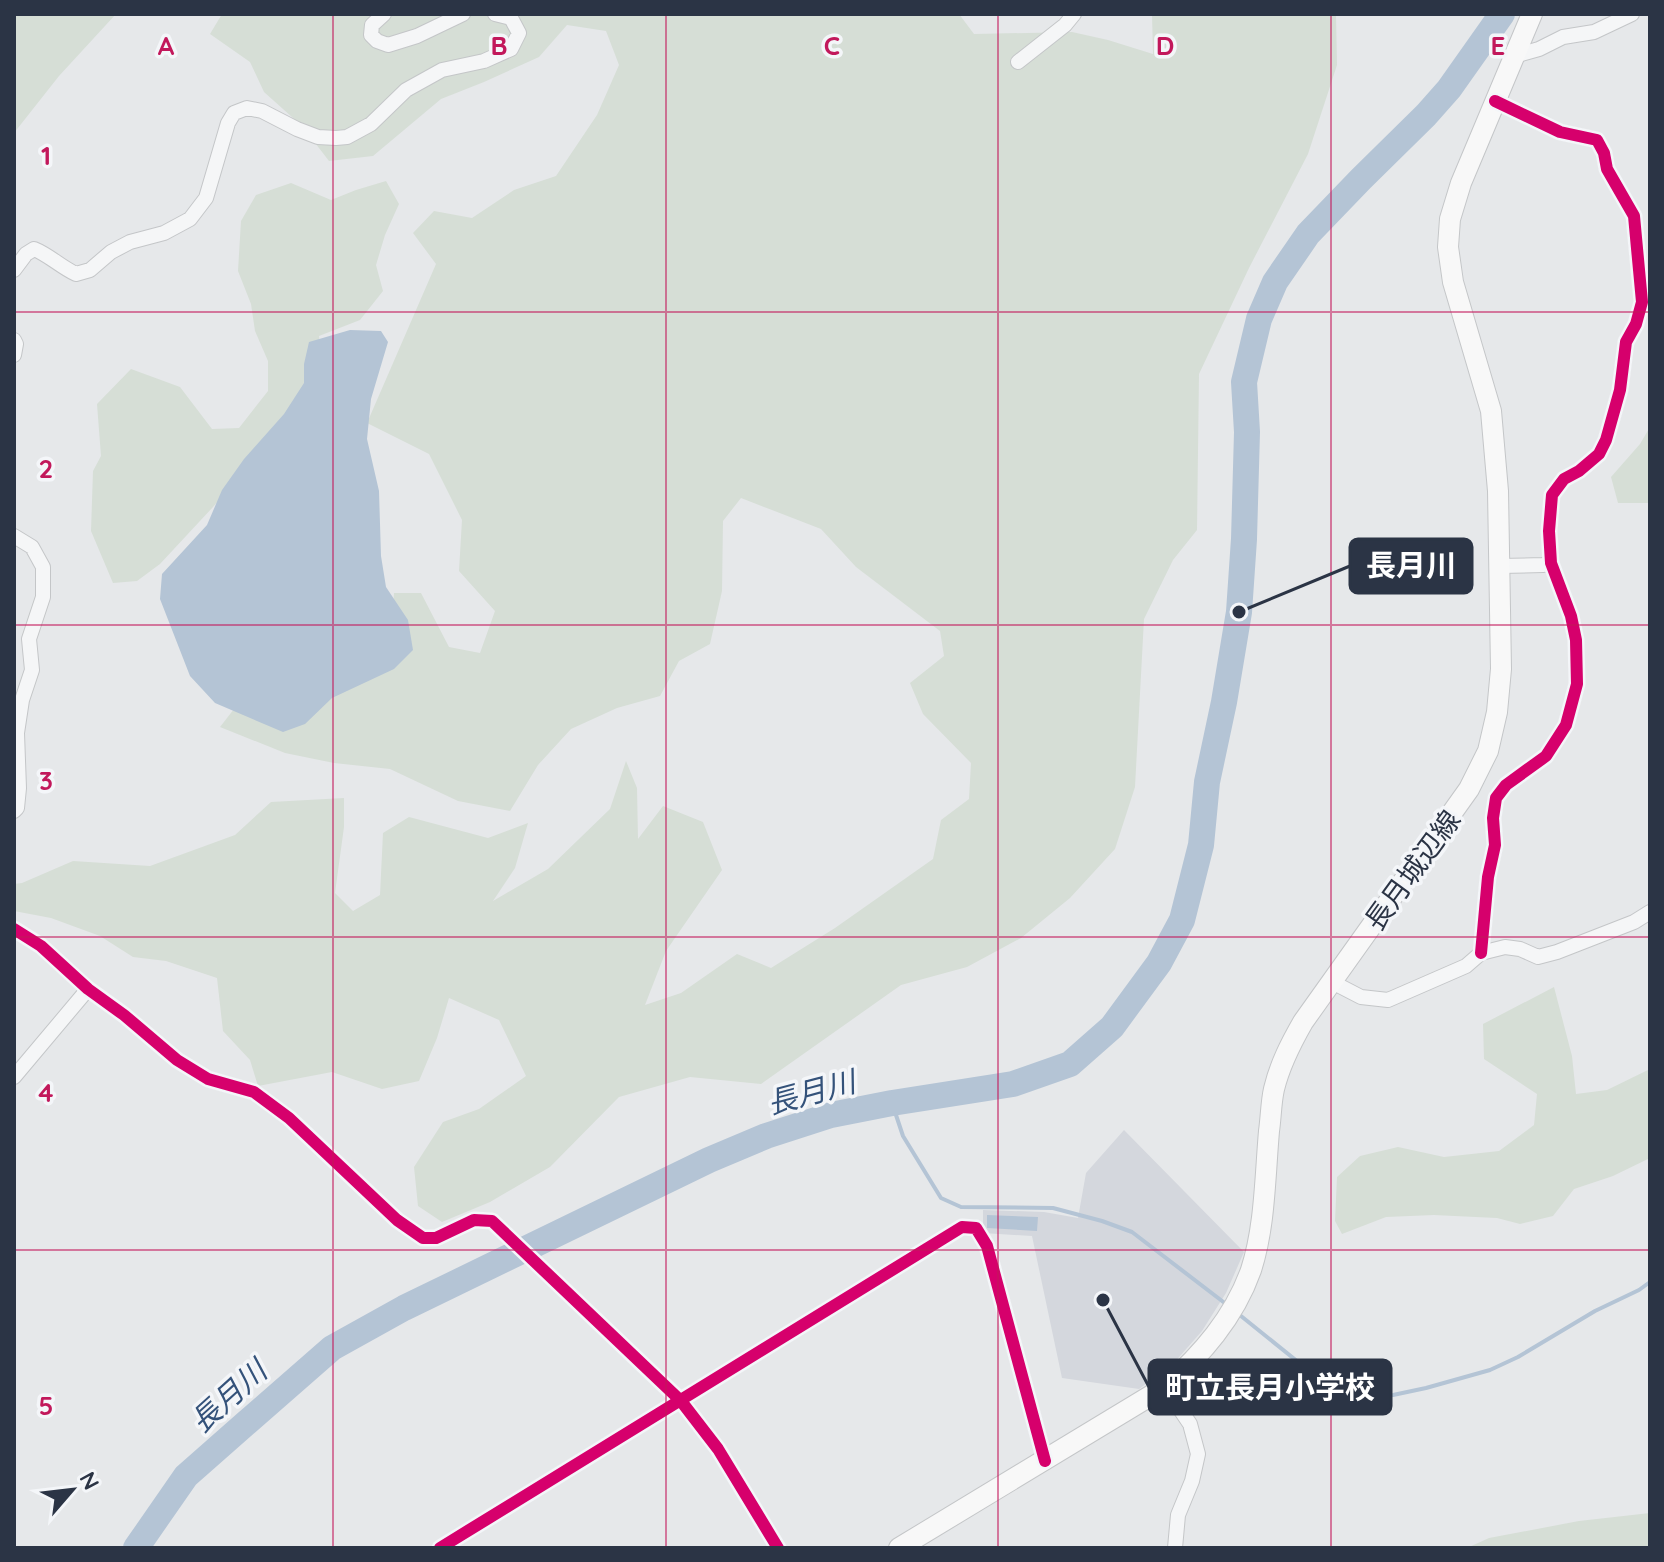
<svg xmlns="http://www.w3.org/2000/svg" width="1664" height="1562" font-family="Quicksand,'Noto Sans JP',sans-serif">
<rect width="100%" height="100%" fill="#e6e8ea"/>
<path fill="#d4d7dd" d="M 1124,1130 L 1244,1252 L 1226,1293 L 1202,1331 L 1173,1364 L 1139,1389 L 1062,1378 L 1032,1236 L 983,1233 L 983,1210 L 1044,1212 L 1078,1218 L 1086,1173 Z"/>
<path fill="#d6ded6" d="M 14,14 L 116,14 L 59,76 L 14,133 Z
M 222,14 L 959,14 L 974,34 L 1072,32 L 1108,40 L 1153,54 L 1152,14 L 1336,14 L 1337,65 L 1308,154 L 1249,268 L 1199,374 L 1197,530 L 1173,560 L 1144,619 L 1135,787 L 1115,849 L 1070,898 L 1021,938 L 967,967 L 901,985 L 761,1084 L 690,1077 L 619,1097 L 550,1167 L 490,1202 L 442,1222 L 418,1206 L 414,1167 L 443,1122 L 479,1109 L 526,1076 L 499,1020 L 449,998 L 437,1038 L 419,1081 L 382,1089 L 332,1072 L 258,1086 L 250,1060 L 223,1031 L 217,978 L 166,961 L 133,957 L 100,936 L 51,918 L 14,911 L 14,884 L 22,883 L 73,861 L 150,866 L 235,835 L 271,802 L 344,798 L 344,827 L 335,893 L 353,911 L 380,895 L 383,833 L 409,817 L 488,838 L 528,823 L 515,868 L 493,901 L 548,869 L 610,809 L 626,761 L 637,788 L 638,839 L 663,806 L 703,822 L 722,870 L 666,951 L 645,1005 L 681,993 L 737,954 L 771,968 L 835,928 L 933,859 L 941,820 L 969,799 L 971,763 L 923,714 L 910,683 L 944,656 L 940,631 L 856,567 L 821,529 L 741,498 L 723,521 L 722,591 L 710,644 L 679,661 L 660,696 L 617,708 L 571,729 L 538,765 L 510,811 L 458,801 L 390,769 L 334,763 L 285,753 L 220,727 L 248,691 L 391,644 L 394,593 L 421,593 L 449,647 L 480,653 L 495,611 L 459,571 L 462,520 L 429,454 L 367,423 L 436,264 L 413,233 L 434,211 L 472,218 L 514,190 L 556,176 L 597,115 L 619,65 L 606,31 L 567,25 L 539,57 L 484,82 L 441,99 L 373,156 L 329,161 L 302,126 L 264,92 L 250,62 L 210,34 Z
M 386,181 L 399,204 L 385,235 L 376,265 L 383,291 L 360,320 L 319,336 L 322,365 L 293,413 L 213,507 L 160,564 L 137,581 L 113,583 L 91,531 L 93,471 L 101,456 L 97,404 L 131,369 L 180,387 L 212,429 L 239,428 L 268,391 L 268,361 L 255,331 L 251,304 L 238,271 L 241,221 L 256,195 L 291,183 L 331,200 L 356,190 Z
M 1650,427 L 1650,503 L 1618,503 L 1611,477 L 1640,444 Z
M 1554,987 L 1572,1056 L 1576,1094 L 1607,1090 L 1650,1069 L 1650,1158 L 1613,1176 L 1574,1189 L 1553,1216 L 1520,1224 L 1497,1218 L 1434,1215 L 1386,1217 L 1342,1234 L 1335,1221 L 1337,1177 L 1360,1156 L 1398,1147 L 1444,1157 L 1499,1151 L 1534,1125 L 1537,1094 L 1484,1059 L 1483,1024 Z
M 1650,1513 L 1650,1548 L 1467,1548 L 1489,1538 L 1579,1521 Z"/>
<path fill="#b4c4d5" d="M 350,330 L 381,331 L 388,342 L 371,399 L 367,439 L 379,491 L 381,556 L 386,587 L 408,620 L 413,650 L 394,669 L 332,698 L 305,724 L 283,732 L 215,703 L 190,676 L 160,599 L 162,574 L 207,525 L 222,490 L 244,459 L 284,414 L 304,383 L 304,364 L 309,342 Z
M 987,1215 L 1038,1217 L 1037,1231 L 987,1228 Z"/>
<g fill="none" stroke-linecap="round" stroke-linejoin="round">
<path stroke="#b4c4d5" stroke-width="4" d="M 892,1103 L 903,1136 L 941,1198 L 961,1207 L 1053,1208 L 1102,1221 L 1132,1232 L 1226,1304
M 1236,1312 L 1313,1374 L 1349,1398 L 1393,1395 L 1426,1388 L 1490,1370 L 1518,1357 L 1595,1311 L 1639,1290 L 1650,1282"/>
<path stroke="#b4c4d5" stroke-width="26" d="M 136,1548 L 186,1476 L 245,1424 L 332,1348 L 404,1308 L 709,1160 L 766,1136 L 831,1115 L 892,1103 L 1013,1084 L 1070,1064 L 1112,1027 L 1159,963 L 1182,920 L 1201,845 L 1207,782 L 1224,702 L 1239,612 L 1244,539 L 1247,432 L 1244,382 L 1259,319 L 1275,282 L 1308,234 L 1361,179 L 1426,115 L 1449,89 L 1502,14"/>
<g stroke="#c4c6c8" stroke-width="16">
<path id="minor" d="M 384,14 L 372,25 L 371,35 L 377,41 L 388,45 L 417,36 L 463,14
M 1514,56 L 1539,49 L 1563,37 L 1594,32 L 1632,14
M 1018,62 L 1065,25 L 1074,14
M 14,270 L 26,254 L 34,249 C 49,255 61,267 76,274 L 90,270 L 111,252 L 130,242 L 164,233 L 190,219 L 206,198 L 228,123 L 234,113 L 247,108 L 262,111 L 297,129 L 318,137 L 336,138 L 347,137 L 371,124 L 406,90 L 442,70 L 484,61 L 511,49 L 519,33 L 511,18 L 495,14
M 14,340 L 16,344 L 14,355
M 14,536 L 32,547 L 43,567 L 43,597 L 29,639 L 32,670 L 22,700 L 17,733 L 19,788 L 17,808 L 14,811
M 1499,566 L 1543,565 L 1551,563
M 14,929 L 41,946 L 88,989 L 124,1015 L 177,1060 L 208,1079 L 254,1092 L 289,1118 L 397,1220 L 423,1238 L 436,1238 L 474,1220 L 492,1221 L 681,1401 L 718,1449 L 778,1548
M 1481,953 L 1488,877 L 1495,845 L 1493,818 L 1496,798 L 1506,785 L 1546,756 L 1566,725 L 1577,684 L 1576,640 L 1571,616 L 1551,563 L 1549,531 L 1552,495 L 1564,479 L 1579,471 L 1599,454 L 1606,440 L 1620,390 L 1626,342 L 1636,324 L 1642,302 L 1634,216 L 1607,169 L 1604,153 L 1597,140 L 1560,132 L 1495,101
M 1332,982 L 1361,997 L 1388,1000 L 1466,966 L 1481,953 L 1505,947 L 1520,949 L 1538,957 L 1557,952 L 1634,922 L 1650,912
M 14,1077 L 88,989
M 1165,1387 L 1190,1424 L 1198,1454 L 1192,1481 L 1178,1515 L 1175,1548
M 440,1548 L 962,1227 L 976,1228 L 987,1246 L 1045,1461"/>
</g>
<g stroke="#c4c6c8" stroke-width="22">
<path id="secondary" d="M 899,1548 L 1165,1387 C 1201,1355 1234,1318 1251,1270 C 1265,1227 1265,1177 1269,1131 C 1271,1117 1271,1102 1274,1089 C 1280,1064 1291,1043 1303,1022 L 1469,789 L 1488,751 L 1497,712 L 1501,669 L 1498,491 L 1491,411 L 1453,282 L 1448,247 L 1450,219 L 1461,183 L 1532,14"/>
</g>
<use href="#minor" stroke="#f5f6f7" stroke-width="14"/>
<use href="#secondary" stroke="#f8f8f8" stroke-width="20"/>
<g stroke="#f4f6f9" stroke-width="17">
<path id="cycleway" d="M 14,929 L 41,946 L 88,989 L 124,1015 L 177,1060 L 208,1079 L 254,1092 L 289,1118 L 397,1220 L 423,1238 L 436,1238 L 474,1220 L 492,1221 L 681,1401 L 718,1449 L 778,1548
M 1481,953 L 1488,877 L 1495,845 L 1493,818 L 1496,798 L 1506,785 L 1546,756 L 1566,725 L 1577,684 L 1576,640 L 1571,616 L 1551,563 L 1549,531 L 1552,495 L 1564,479 L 1579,471 L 1599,454 L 1606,440 L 1620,390 L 1626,342 L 1636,324 L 1642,302 L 1634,216 L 1607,169 L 1604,153 L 1597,140 L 1560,132 L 1495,101
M 440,1548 L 962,1227 L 976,1228 L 987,1246 L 1045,1461"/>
</g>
<use href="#cycleway" stroke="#d6006c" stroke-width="12"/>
</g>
<path fill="none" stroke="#c2185b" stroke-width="2" stroke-opacity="0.55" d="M 333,14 L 333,1548M 666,14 L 666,1548M 998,14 L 998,1548M 1331,14 L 1331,1548M 14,312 L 1650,312M 14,625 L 1650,625M 14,937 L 1650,937M 14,1250 L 1650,1250"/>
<g text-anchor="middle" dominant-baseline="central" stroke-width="7" stroke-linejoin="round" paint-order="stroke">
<g font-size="28" fill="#2b3445" stroke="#f4f6f9">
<text transform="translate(1412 870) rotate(-54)">長月城辺線</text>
</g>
<g font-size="30" font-style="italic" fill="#34527a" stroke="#f4f6f9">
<text transform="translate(811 1092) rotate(-15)">長月川</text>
<text transform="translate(228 1396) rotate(-42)">長月川</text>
</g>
</g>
<g font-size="26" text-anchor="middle" font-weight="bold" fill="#c2185b" stroke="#f4f6f9" stroke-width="7" stroke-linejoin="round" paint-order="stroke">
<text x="166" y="55">A</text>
<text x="499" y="55">B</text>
<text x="832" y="55">C</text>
<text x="1165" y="55">D</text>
<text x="1498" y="55">E</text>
<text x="46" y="165">1</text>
<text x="46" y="478">2</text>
<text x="46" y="790">3</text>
<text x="46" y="1102">4</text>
<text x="46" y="1415">5</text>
</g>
<path fill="none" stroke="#2b3445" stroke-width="3" d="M1239 612L1350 566M1103 1300L1149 1387"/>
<g fill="#2b3445" stroke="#f4f6f9" stroke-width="3">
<circle cx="1239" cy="612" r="8"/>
<circle cx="1103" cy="1300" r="8"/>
</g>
<g fill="#2b3445" stroke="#2b3445" stroke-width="3">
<rect x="1350" y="539" width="122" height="54" rx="8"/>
<rect x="1149" y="1360" width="242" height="54" rx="8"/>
</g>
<g font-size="30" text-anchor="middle" font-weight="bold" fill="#fff">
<text x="1411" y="576">長月川</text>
<text x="1270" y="1398">町立長月小学校</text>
</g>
<rect width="1664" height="1562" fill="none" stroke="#2b3445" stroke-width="32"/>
<g transform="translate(72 1490) rotate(62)" stroke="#f4f6f9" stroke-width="6" paint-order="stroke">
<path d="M0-6L14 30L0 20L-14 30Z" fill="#2b3445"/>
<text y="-12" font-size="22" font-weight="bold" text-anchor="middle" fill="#2b3445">N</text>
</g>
</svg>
